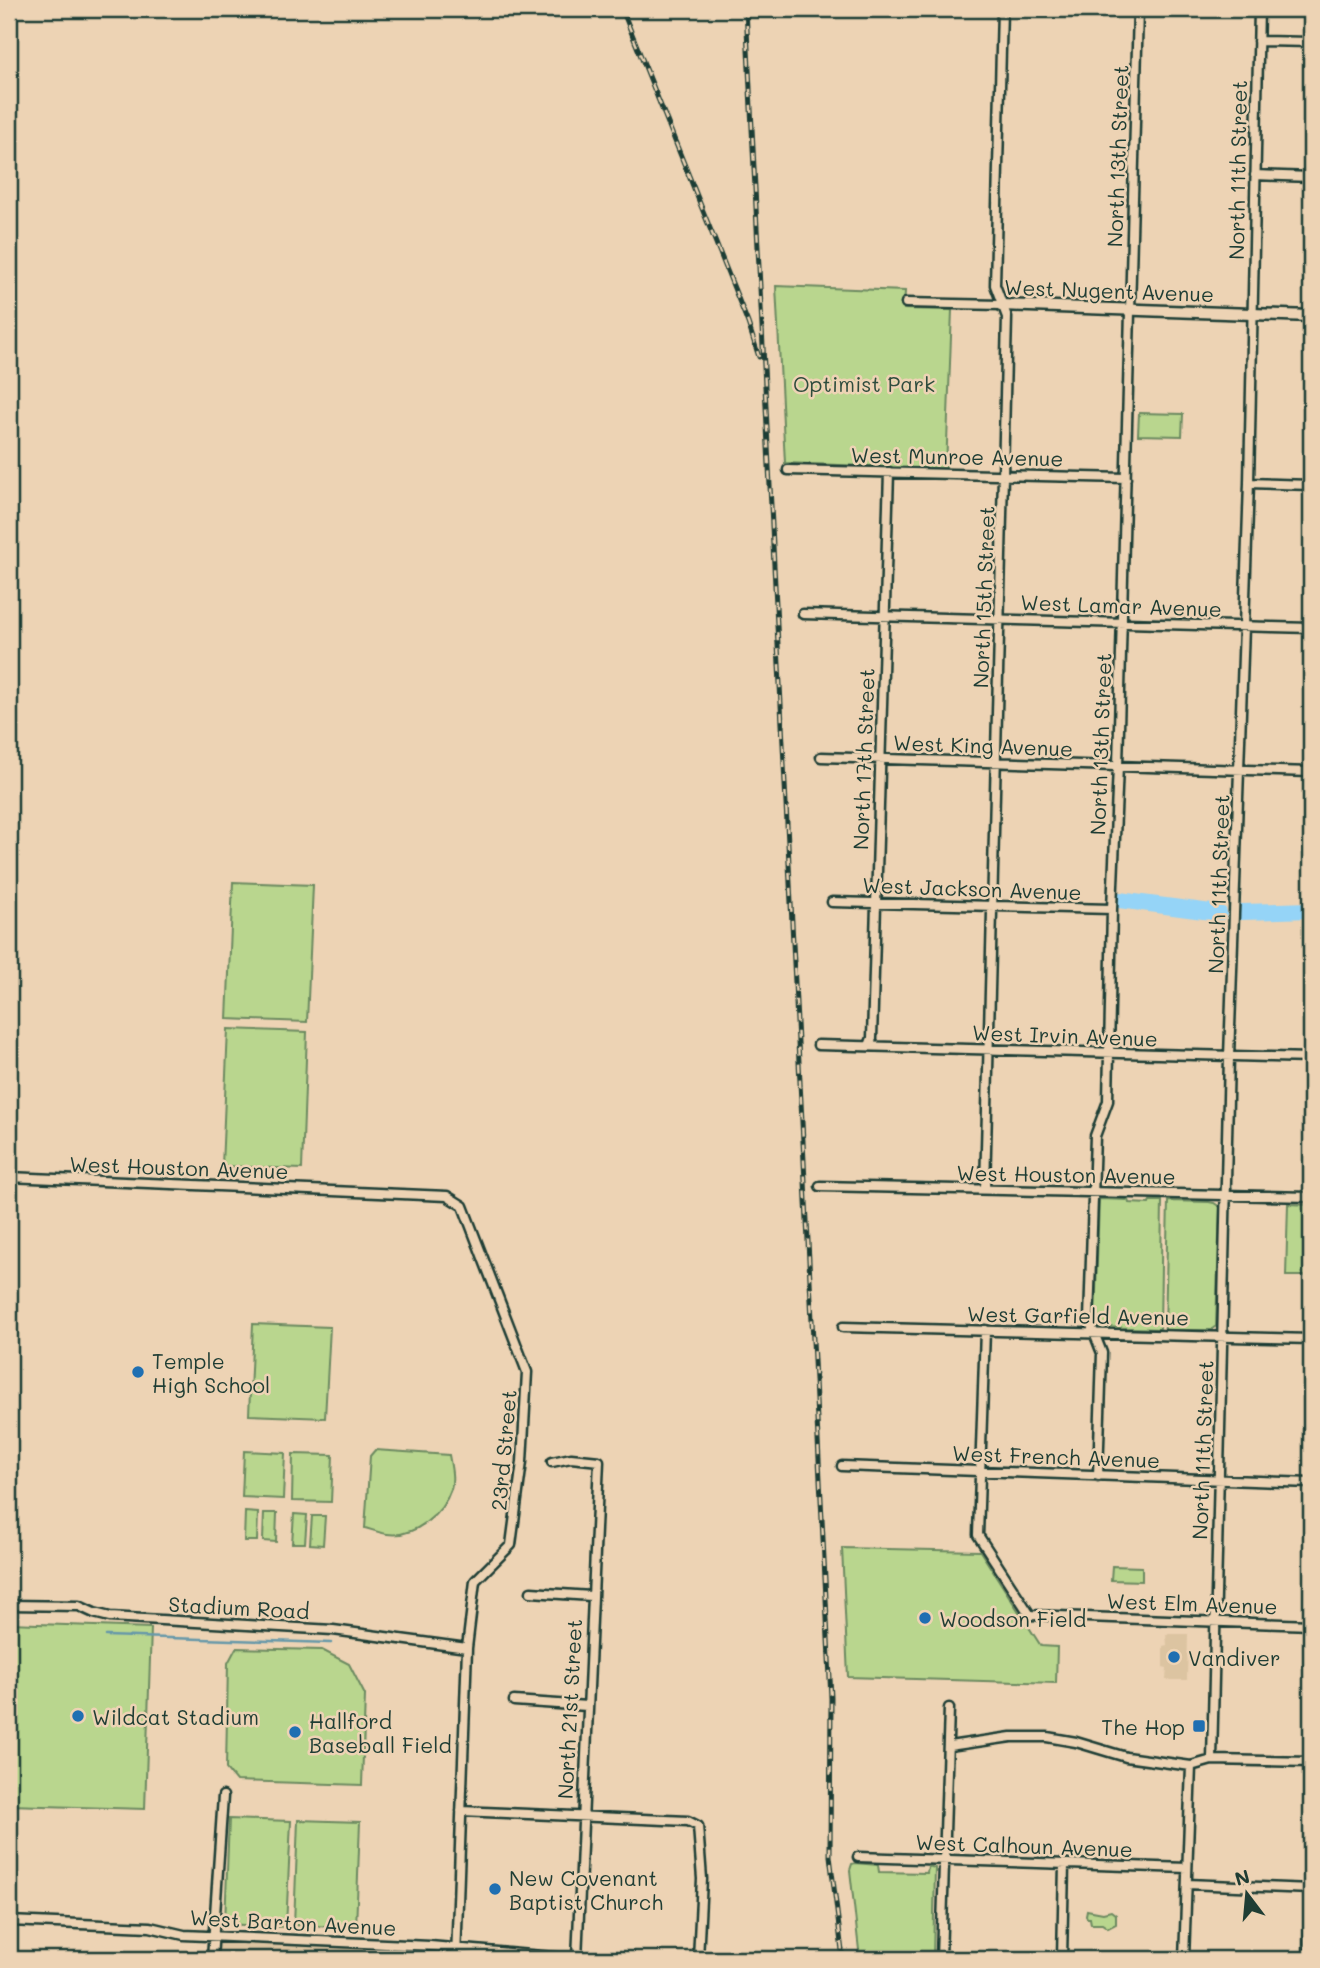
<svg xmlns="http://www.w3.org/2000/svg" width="1320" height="1968" font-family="Mali,sans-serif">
<rect width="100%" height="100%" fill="#edd3b4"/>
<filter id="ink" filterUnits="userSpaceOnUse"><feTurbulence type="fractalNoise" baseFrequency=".0143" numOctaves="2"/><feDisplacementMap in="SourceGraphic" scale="14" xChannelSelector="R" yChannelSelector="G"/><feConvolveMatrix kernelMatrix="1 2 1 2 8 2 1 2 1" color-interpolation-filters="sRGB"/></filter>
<g filter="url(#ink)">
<path fill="#dcc4a1" d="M 1166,1634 L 1188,1634 L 1187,1680 L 1166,1680 L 1167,1668 L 1163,1667 L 1163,1646 L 1167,1645 Z
M 217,1942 L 332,1944 L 349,1949 L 447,1951 L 447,1959 L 217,1959 Z"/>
<path fill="#b9d68e" stroke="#6c8a61" stroke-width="2" d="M 776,286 L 905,291 L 904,309 L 952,310 L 946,469 L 785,463 Z
M 1139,413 L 1183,414 L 1182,436 L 1138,435 Z
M 233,882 L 313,885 L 307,1022 L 227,1019 Z
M 228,1029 L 307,1032 L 302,1169 L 222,1166 Z
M 1099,1199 L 1128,1200 L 1129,1203 L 1149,1204 L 1150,1201 L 1162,1201 L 1160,1329 L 1100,1327 L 1095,1322 Z
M 1168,1201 L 1209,1202 L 1214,1203 L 1220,1207 L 1216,1326 L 1211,1330 L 1165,1330 Z
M 1288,1204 L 1311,1205 L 1311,1271 L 1309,1276 L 1286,1276 Z
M 253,1324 L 330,1327 L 325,1418 L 249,1415 Z
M 375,1450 L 449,1455 C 451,1466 454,1478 451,1489 C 443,1514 414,1538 387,1534 C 380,1533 372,1530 365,1528 L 370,1456 Z
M 244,1451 L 285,1453 L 283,1499 L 242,1497 Z
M 293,1454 L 333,1455 L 331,1502 L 292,1501 Z
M 245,1512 L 258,1513 L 257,1541 L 244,1541 Z
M 264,1513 L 277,1513 L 276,1542 L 263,1541 Z
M 294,1514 L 307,1515 L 305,1543 L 292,1543 Z
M 312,1516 L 325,1516 L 323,1545 L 310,1544 Z
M 842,1548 L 980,1551 L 1041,1646 L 1057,1647 L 1056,1683 L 848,1677 Z
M 1112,1566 L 1142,1567 L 1142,1581 L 1111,1580 Z
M 9,1623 L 151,1628 L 145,1809 L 9,1805 Z
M 236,1648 L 322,1650 L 349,1664 L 365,1695 L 362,1785 L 236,1781 L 226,1769 L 228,1663 Z
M 229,1819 L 291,1821 L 286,1927 L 225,1924 Z
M 298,1820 L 360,1822 L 356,1928 L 294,1925 Z
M 855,1863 L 878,1865 L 879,1872 L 927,1873 L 928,1866 L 935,1868 L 933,1959 L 860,1959 L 850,1870 L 852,1864 Z
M 1087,1910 L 1103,1913 L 1111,1911 L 1116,1915 L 1116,1924 L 1108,1928 L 1102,1924 L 1091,1924 L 1090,1918 L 1087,1918 L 1086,1915 Z"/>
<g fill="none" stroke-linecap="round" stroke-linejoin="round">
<path stroke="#6698a9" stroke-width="2.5" d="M 106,1636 L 331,1643"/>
<path stroke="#95d4f7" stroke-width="16" d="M 1119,900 L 1219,913
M 1241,912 L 1311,910"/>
<g stroke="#1f3d34" stroke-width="13">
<path id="minor" d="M 1258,41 L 1311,42
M 1255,175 L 1311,177
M 906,303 L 1001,305
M 788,470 L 1126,478
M 1249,483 L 1311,485
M 803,614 L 1311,628
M 821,757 L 1311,772
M 832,902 L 1112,909
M 818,1045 L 1311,1058
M 869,1046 L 872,1038 L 889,472
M 9,1177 L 447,1196 L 463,1206 L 527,1372 L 522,1462 L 511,1545 L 475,1581 L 467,1648 L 456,1959
M 820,1186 L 1311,1197
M 985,1189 L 1007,317 L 995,285 L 1002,9
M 843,1327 L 1311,1339
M 985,1330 L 978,1535 L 1030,1615 L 1311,1625
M 552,1462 L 571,1458 L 599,1461 L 577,1959
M 842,1466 L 1311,1483
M 1098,1476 L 1102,1353 L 1089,1320 L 1095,1136 L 1108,1101 L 1112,909 L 1118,766 L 1138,9
M 531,1592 L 591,1596
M 9,1605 L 79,1606 L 94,1613 L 110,1617 L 333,1630 L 467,1648
M 514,1701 L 587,1706
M 949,1746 L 1011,1737 L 1047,1737 L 1076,1742 L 1126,1757 L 1191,1766 L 1212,1760 L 1311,1762
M 1212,1760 L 1229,1057 L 1249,483 L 1259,9
M 461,1811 L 688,1821 L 698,1826 L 702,1879 L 698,1959
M 858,1857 L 1187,1868
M 1187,1884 L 1311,1889
M 9,1921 L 150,1927 L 184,1935 L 430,1946 L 576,1959
M 212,1959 L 223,1796
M 941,1959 L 949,1708
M 1062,1959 L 1064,1864
M 1184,1959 L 1191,1766
M 1309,1959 L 1311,1881"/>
</g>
<g stroke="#1f3d34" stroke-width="15">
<path id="tertiary" d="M 1001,305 L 1311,316"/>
</g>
<use href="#minor" stroke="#edd3b4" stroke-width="8"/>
<use href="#tertiary" stroke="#edd3b4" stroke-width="10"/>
<g stroke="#1f3d34" stroke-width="5">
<path id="rail" d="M 622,9 L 748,323 L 759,357
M 746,9 L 831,1698 L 830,1856 L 843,1959"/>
</g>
<use href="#rail" stroke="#edd3b4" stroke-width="2.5" stroke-dasharray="8" stroke-linecap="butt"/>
</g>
</g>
<g fill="#1f6fb2" stroke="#edd3b4" stroke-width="2.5">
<circle cx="138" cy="1372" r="7"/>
<circle cx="925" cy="1618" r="7"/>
<circle cx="1174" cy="1657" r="7"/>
<circle cx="78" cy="1716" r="7"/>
<rect x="1192" y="1719" width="14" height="14" rx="3.5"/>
<circle cx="295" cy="1732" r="7"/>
<circle cx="495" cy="1889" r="7"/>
</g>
<g text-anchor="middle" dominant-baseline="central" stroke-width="5" stroke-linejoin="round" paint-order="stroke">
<g font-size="21" fill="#1f3d34" stroke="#edd3b4">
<text transform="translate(1117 156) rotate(-88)">North 13th Street</text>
<text transform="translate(1237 170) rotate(-89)">North 11th Street</text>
<text transform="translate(1109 290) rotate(2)">West Nugent Avenue</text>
<text transform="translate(957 456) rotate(1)">West Munroe Avenue</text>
<text transform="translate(983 597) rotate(-88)">North 15th Street</text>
<text transform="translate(1121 605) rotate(2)">West Lamar Avenue</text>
<text transform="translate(1100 744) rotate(-88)">North 13th Street</text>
<text transform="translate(983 745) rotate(2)">West King Avenue</text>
<text transform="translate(863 759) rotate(-88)">North 17th Street</text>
<text transform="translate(1218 884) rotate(-88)">North 11th Street</text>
<text transform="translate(972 888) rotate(2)">West Jackson Avenue</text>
<text transform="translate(1065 1035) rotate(2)">West Irvin Avenue</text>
<text transform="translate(179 1167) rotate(2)">West Houston Avenue</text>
<text transform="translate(1066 1174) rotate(1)">West Houston Avenue</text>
<text transform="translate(1078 1315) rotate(1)">West Garfield Avenue</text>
<text transform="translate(503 1450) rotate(-85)">23rd Street</text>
<text transform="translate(1202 1450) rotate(-88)">North 11th Street</text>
<text transform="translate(1056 1456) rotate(2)">West French Avenue</text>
<text transform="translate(1192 1603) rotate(2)">West Elm Avenue</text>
<text transform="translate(239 1607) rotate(3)">Stadium Road</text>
<text transform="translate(569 1709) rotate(-87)">North 21st Street</text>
<text transform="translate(1024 1845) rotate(2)">West Calhoun Avenue</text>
<text transform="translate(293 1922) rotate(3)">West Barton Avenue</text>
</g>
<g font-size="21" fill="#2e4c3d" stroke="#edd3b4">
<text x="864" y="383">Optimist Park</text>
</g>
<g font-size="21" fill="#1f3d34" stroke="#edd3b4" text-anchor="start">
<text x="152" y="1360">Temple<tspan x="152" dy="24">High School</tspan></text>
<text x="939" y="1618">Woodson Field</text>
<text x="1188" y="1657">Vandiver</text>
<text x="92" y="1716">Wildcat Stadium</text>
<text x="309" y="1720">Hallford<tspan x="309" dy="24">Baseball Field</tspan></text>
<text x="1185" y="1726" text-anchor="end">The Hop</text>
<text x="509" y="1877">New Covenant<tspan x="509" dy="24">Baptist Church</tspan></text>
</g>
</g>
<rect width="1320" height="1968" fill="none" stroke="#edd3b4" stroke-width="35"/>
<rect x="18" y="18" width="1285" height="1933" fill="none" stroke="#1f3d34" stroke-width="2.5" filter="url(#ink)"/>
<g transform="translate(1247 1894) rotate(344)" stroke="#edd3b4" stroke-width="5" paint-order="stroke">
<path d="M0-5L12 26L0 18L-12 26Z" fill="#1f3d34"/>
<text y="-10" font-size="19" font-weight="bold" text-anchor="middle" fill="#1f3d34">N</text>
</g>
</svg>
